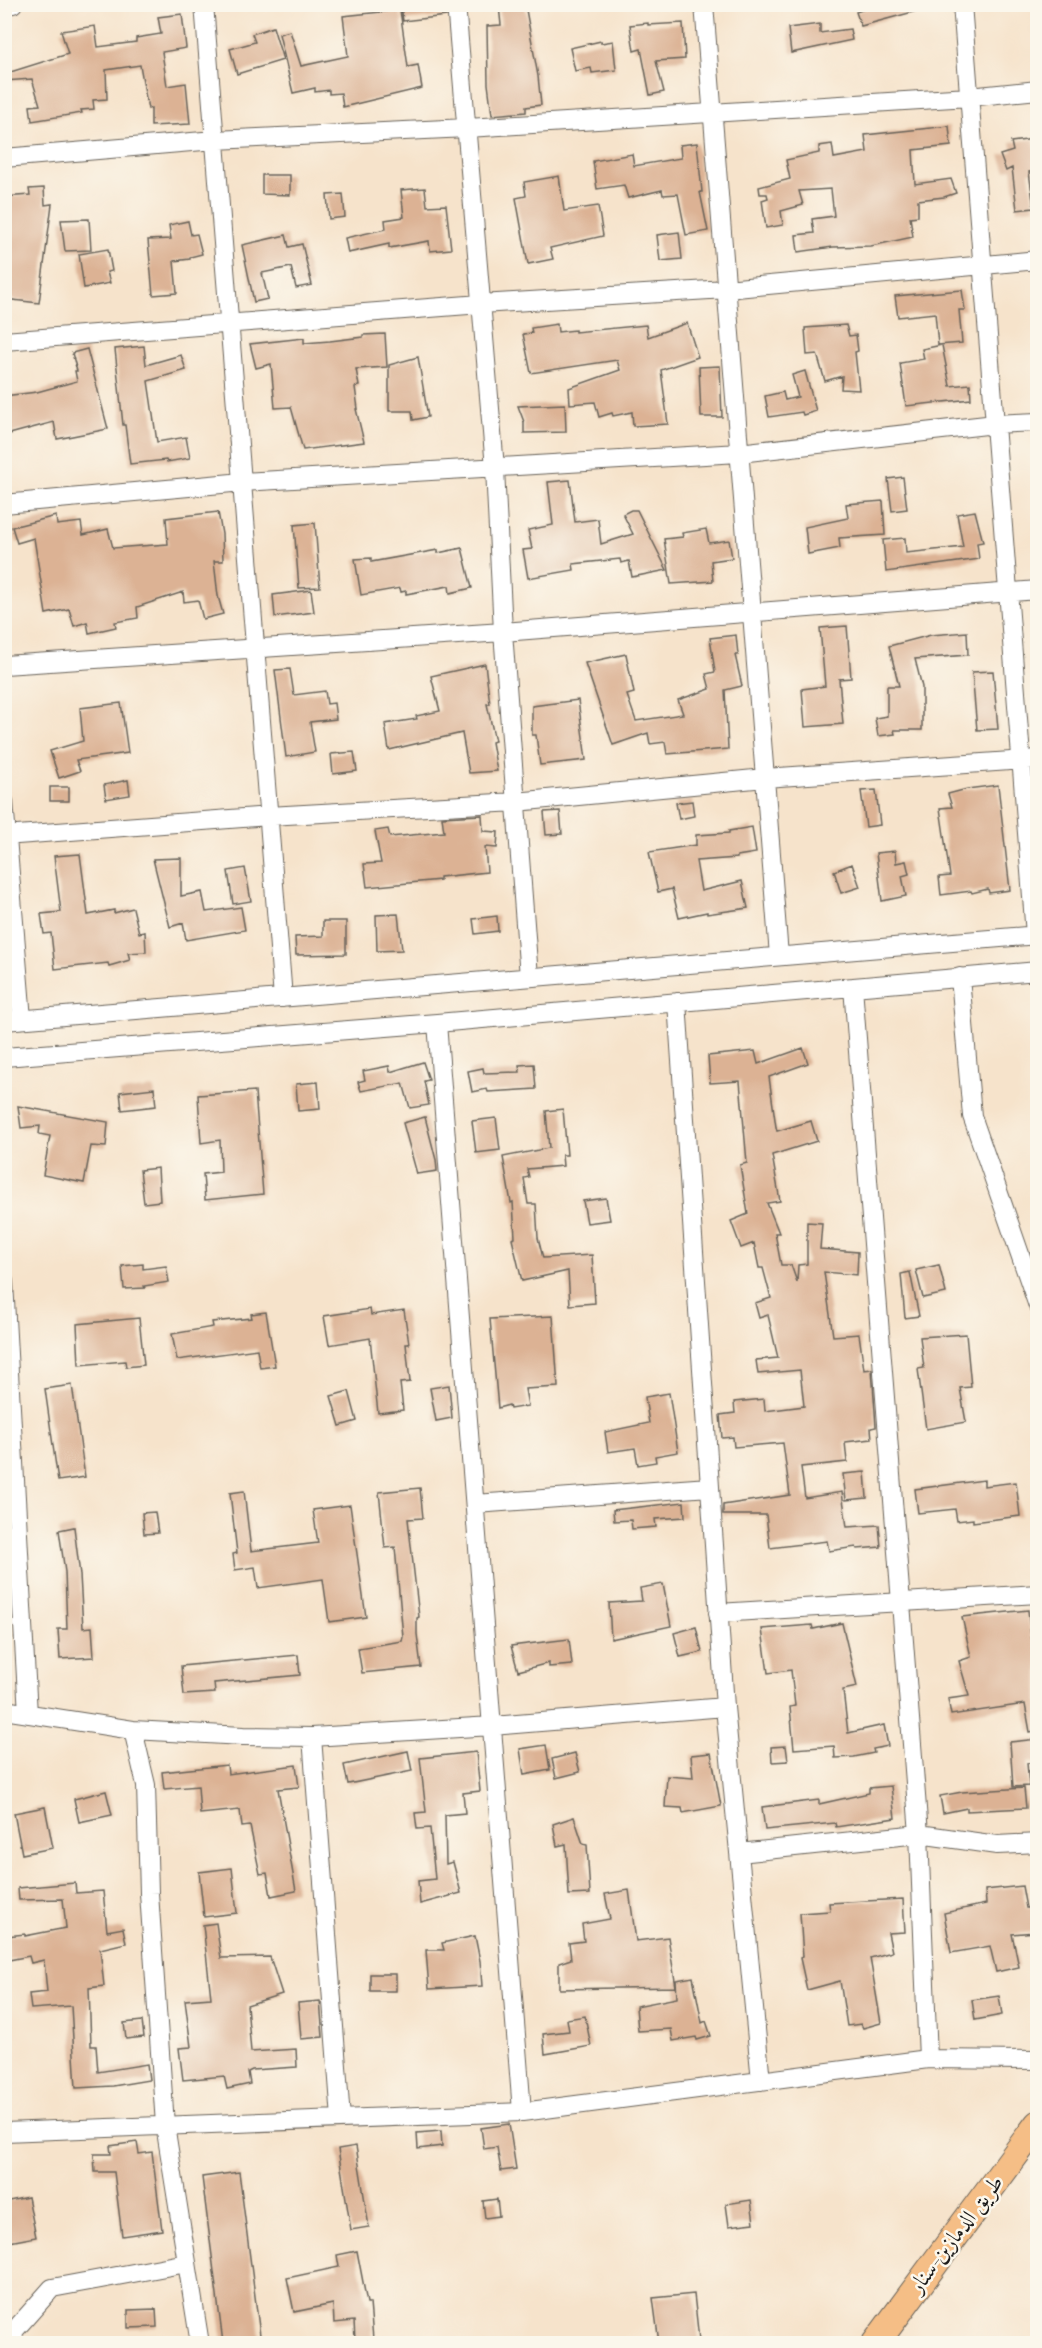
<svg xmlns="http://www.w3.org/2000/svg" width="1042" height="2348" font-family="'IM FELL French Canon',Amiri,serif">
<rect width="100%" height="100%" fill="#fbf7ec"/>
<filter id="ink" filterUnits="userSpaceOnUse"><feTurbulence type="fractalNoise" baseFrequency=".0167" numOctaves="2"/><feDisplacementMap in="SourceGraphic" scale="12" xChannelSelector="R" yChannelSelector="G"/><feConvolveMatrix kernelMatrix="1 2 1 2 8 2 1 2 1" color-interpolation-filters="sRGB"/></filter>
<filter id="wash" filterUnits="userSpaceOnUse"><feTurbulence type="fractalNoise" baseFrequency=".008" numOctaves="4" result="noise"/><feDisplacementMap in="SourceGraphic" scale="24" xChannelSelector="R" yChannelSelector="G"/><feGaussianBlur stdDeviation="1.35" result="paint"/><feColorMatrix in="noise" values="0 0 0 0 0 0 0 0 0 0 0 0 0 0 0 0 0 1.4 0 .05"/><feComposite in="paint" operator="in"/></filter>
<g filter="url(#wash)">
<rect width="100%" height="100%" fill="#f6e3cb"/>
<g id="blocks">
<path fill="#dcb294" d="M 401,4 L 445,4 L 446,16 L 403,21 Z
M 510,4 L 525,4 L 538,76 L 541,105 L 526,107 L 526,112 L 492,115 L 488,84 L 487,26 L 501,25 L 499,6 Z
M 879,4 L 923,4 L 924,9 L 861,26 L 856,12 Z
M 400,10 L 408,67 L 418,65 L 422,88 L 343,107 L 341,93 L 329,94 L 329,90 L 315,92 L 315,88 L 293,93 L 279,34 L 290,31 L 301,66 L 348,56 L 343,16 Z
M 182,14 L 186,48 L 162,52 L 167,86 L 186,83 L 190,124 L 151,126 L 151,108 L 148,109 L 140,65 L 106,70 L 107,99 L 93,100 L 94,109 L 81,110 L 82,113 L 32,121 L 30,106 L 40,105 L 32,79 L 4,81 L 4,74 L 68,54 L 61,31 L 95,26 L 98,47 L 136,42 L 136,38 L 161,34 L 158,17 Z
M 648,23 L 648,25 L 683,23 L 685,59 L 656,61 L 664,92 L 650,95 L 641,49 L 634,51 L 630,25 Z
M 820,24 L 820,33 L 850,29 L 852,40 L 791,53 L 788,28 Z
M 273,27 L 283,60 L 237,74 L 230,49 L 255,42 L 252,34 Z
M 601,41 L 601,43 L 613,41 L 616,70 L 592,73 L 591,68 L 575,71 L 570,48 Z
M 949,126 L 951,146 L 913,150 L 915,184 L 951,179 L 956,193 L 944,197 L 918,200 L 918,216 L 910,217 L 913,237 L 871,246 L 833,247 L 798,252 L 796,235 L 814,233 L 812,219 L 834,216 L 831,189 L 799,191 L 803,205 L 781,211 L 783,225 L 766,228 L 762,200 L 768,198 L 767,194 L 760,194 L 759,187 L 790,179 L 786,160 L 819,153 L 819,146 L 832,144 L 834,158 L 867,152 L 865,135 Z
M 1034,139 L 1038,171 L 1029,172 L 1034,208 L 1017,210 L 1012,168 L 1006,171 L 1000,155 L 1013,151 L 1011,142 Z
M 697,143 L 702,192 L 700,192 L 708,231 L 686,235 L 678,194 L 663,195 L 662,190 L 628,198 L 624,185 L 597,189 L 593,161 L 632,154 L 634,166 L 681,158 L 680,145 Z
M 262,175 L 290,175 L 290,195 L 262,194 Z
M 559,176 L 564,211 L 598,206 L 603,236 L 550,248 L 553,259 L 528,264 L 516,198 L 526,196 L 524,182 Z
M 44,188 L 45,205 L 52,204 L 39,303 L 4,299 L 9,245 L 4,197 L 30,195 L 29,189 Z
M 425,188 L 427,206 L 446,205 L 451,249 L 430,251 L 429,241 L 389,248 L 389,244 L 348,253 L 345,238 L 386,229 L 385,220 L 404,217 L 401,190 Z
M 343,194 L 345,217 L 329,219 L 327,195 Z
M 89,219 L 91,250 L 65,251 L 61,220 Z
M 188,221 L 191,235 L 197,234 L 202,254 L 190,257 L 190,259 L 174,261 L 177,293 L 153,295 L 148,240 L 171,239 L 169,225 Z
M 679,232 L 682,259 L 660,261 L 657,235 Z
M 286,235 L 289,247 L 302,244 L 312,285 L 296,288 L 291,267 L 262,273 L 268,299 L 254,302 L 242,245 Z
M 108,249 L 112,271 L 107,272 L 110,283 L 84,288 L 79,254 Z
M 962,290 L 965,310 L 959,310 L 962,343 L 938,345 L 935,313 L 898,317 L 895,296 Z
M 687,323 L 698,357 L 661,370 L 668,424 L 633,426 L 632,412 L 613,416 L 612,413 L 599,417 L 595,402 L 570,404 L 569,388 L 620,370 L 617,360 L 531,373 L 523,334 L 532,333 L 531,328 L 557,324 L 558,332 L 575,330 L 575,332 L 646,325 L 648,337 Z
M 846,325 L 849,336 L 856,335 L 858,351 L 855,352 L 859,390 L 841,389 L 842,376 L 825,381 L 817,354 L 807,355 L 805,328 Z
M 385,334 L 387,367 L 356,369 L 359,386 L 355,387 L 358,409 L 356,409 L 364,442 L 303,450 L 291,407 L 275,408 L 271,364 L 256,368 L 250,344 L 304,338 L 304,343 L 330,341 L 363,337 L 363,335 Z
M 942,345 L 950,386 L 970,384 L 971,399 L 906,406 L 900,363 L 924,359 L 922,349 Z
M 144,346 L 146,365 L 181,355 L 186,370 L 148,381 L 157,442 L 186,437 L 190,458 L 167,462 L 166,460 L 130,464 L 125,425 L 123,425 L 115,349 Z
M 87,349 L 108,429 L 57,439 L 54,422 L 6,435 L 4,396 L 37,392 L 77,381 L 75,371 L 77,371 L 72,353 Z
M 418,357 L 428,417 L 413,420 L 412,411 L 389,411 L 389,365 Z
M 720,366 L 722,417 L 701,417 L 699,367 Z
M 805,371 L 816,411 L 803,415 L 802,412 L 769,417 L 765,396 L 783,392 L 785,400 L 798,397 L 792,375 Z
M 565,404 L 566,432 L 524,433 L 524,422 L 518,406 Z
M 903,477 L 907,509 L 892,511 L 888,479 Z
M 570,480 L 575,522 L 598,519 L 601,544 L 633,534 L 623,514 L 631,510 L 637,510 L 667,570 L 632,577 L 629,561 L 621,563 L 620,559 L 573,564 L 574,570 L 528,578 L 523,550 L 532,549 L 528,530 L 553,525 L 548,482 Z
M 883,501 L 885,535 L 839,538 L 840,548 L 808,554 L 805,527 L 848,518 L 846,504 Z
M 975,511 L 983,542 L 977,543 L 979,559 L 886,572 L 883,540 L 905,538 L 906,553 L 963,547 L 957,514 Z
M 218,512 L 222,534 L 223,561 L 214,561 L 218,596 L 223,614 L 203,619 L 198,600 L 184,602 L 183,592 L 137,607 L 138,618 L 115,622 L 116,627 L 89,633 L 87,622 L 74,626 L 69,609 L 46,614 L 34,538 L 17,543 L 12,527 L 56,516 L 57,525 L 81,522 L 83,535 L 108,529 L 113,548 L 168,544 L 166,518 Z
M 315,523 L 320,587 L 299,588 L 294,525 Z
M 706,529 L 709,543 L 729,540 L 732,558 L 711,561 L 713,581 L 671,584 L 664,539 L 683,537 L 682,533 Z
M 462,548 L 472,588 L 450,593 L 449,586 L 406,594 L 406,591 L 401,592 L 400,588 L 361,595 L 355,559 L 371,558 L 371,562 L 438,550 L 438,553 Z
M 311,590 L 314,612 L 275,617 L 273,595 Z
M 847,626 L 851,678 L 839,679 L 843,724 L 805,727 L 802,689 L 825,686 L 820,628 Z
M 967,632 L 968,655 L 915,659 L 922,687 L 922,730 L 894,730 L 895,734 L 878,736 L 875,718 L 887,716 L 887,686 L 899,686 L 889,646 L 931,635 Z
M 736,635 L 738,655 L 735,655 L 742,686 L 725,690 L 728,749 L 667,754 L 665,742 L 650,744 L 648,733 L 613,745 L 585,663 L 626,654 L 634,693 L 627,695 L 636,721 L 683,714 L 678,700 L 710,689 L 706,674 L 715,672 L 710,638 Z
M 485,664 L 490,704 L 487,704 L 495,741 L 492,742 L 497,771 L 469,773 L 462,733 L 389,750 L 385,724 L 417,719 L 416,716 L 440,711 L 431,676 Z
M 290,669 L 294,695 L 325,691 L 327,704 L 334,703 L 336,719 L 310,722 L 315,752 L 286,757 L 275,670 Z
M 993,671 L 998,729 L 977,730 L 972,672 Z
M 578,700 L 586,760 L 540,765 L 536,735 L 532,735 L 532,706 Z
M 121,703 L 128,753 L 76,760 L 80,771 L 59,778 L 50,751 L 83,741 L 80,708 Z
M 354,752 L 357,771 L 333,774 L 331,754 Z
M 128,780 L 130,795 L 106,799 L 104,785 Z
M 998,785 L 1010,890 L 989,893 L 988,889 L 972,893 L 971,891 L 941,895 L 939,877 L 950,876 L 940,808 L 952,807 L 948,794 L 967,789 Z
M 50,787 L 69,787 L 69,801 L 50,801 Z
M 876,790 L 880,825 L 866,827 L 861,791 Z
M 692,801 L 694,816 L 679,819 L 676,803 Z
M 560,811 L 562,834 L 546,835 L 544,812 Z
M 482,815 L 483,831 L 498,832 L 497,848 L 485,847 L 487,872 L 440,877 L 440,880 L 367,887 L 364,864 L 381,863 L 375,831 L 388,829 L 390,837 L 444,832 L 442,817 Z
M 752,827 L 756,853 L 737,856 L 737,858 L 696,861 L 701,891 L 742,881 L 748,908 L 707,914 L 707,912 L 679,918 L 672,889 L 658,892 L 649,852 L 696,845 L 696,835 L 729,833 L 729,831 Z
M 895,851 L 896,863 L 906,861 L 909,874 L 902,876 L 906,896 L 882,901 L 876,853 Z
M 80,854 L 88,915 L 114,910 L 114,913 L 133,908 L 139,933 L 145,932 L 146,952 L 128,953 L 130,960 L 109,966 L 108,963 L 55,969 L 51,933 L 44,934 L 41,914 L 61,912 L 54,856 Z
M 181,858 L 181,896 L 202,892 L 206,912 L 241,907 L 245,930 L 186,940 L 183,923 L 170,927 L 153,859 Z
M 852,864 L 860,887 L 841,893 L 834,871 Z
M 245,868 L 251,901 L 233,904 L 228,871 Z
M 398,914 L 402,950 L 377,951 L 376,915 Z
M 497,916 L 498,931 L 475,934 L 473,919 Z
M 323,921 L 346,921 L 346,954 L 296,955 L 295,937 L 323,936 Z
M 803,1048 L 808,1063 L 769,1077 L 776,1127 L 777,1131 L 811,1121 L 817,1141 L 772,1155 L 780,1201 L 767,1203 L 779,1233 L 775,1233 L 781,1265 L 791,1265 L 797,1282 L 798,1265 L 807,1264 L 807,1222 L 822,1223 L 820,1249 L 858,1252 L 857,1275 L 824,1272 L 833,1336 L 859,1334 L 864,1370 L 872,1369 L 876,1427 L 871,1428 L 872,1439 L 845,1442 L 847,1462 L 801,1467 L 805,1498 L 842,1492 L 847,1527 L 879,1525 L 881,1547 L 857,1549 L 856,1547 L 829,1551 L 827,1541 L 770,1548 L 766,1515 L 723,1515 L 723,1505 L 790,1495 L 783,1443 L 734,1447 L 733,1437 L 722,1438 L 720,1415 L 735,1413 L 734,1402 L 764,1399 L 765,1411 L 804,1406 L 800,1370 L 758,1374 L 756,1360 L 778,1358 L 768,1315 L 759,1318 L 755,1303 L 771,1298 L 763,1268 L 759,1268 L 754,1243 L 741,1248 L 731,1221 L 748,1214 L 740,1165 L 747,1163 L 740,1081 L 710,1083 L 708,1056 L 755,1051 L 758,1064 Z
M 423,1062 L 429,1080 L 424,1081 L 429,1105 L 410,1108 L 403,1083 L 361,1091 L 358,1082 L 365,1080 L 363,1071 L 389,1066 L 390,1072 Z
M 534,1064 L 536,1089 L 488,1092 L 487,1089 L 472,1092 L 468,1071 L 483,1068 L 484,1073 L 520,1072 L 519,1065 Z
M 318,1082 L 320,1109 L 298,1111 L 296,1084 Z
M 154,1088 L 156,1106 L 122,1110 L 120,1092 Z
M 255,1091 L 263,1194 L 205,1200 L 203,1174 L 221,1172 L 220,1140 L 201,1143 L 198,1095 Z
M 18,1106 L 108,1122 L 106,1147 L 91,1146 L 84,1183 L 43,1175 L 50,1136 L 39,1134 L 40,1126 L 21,1128 Z
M 563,1109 L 567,1155 L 562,1155 L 563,1166 L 527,1169 L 529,1177 L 524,1178 L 528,1204 L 536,1204 L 538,1238 L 543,1258 L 592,1255 L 595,1303 L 570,1305 L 568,1271 L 522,1281 L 512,1239 L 515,1238 L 513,1202 L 511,1203 L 503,1157 L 549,1148 L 546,1111 Z
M 425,1117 L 436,1160 L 437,1171 L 417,1174 L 403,1123 Z
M 496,1118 L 500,1150 L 476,1153 L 472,1121 Z
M 158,1168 L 160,1201 L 144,1203 L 140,1170 Z
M 606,1198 L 610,1220 L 587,1223 L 583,1201 Z
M 143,1264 L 143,1269 L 166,1266 L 169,1282 L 144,1286 L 145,1288 L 124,1289 L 122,1266 Z
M 939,1265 L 946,1293 L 923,1298 L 916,1270 Z
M 910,1272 L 919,1316 L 905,1318 L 901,1274 Z
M 370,1309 L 371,1315 L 404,1310 L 409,1344 L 406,1344 L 410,1382 L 400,1383 L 403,1410 L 378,1413 L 370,1338 L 329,1345 L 324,1316 Z
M 266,1312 L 275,1366 L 260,1368 L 257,1349 L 177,1360 L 172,1334 L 213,1327 L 212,1322 L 252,1318 L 251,1314 Z
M 553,1316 L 558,1387 L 525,1389 L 528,1406 L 510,1409 L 509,1405 L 498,1408 L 490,1319 Z
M 139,1318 L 144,1365 L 126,1367 L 125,1361 L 79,1365 L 77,1324 Z
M 966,1334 L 971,1387 L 960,1388 L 966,1422 L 926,1429 L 918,1369 L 924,1368 L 920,1337 Z
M 72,1385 L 85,1477 L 58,1481 L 45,1389 Z
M 449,1385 L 452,1418 L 436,1421 L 430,1388 Z
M 349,1391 L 357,1421 L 340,1426 L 331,1396 Z
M 669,1393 L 678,1452 L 655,1456 L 656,1462 L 638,1465 L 635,1448 L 608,1452 L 605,1432 L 649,1423 L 645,1397 Z
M 865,1472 L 867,1498 L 846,1500 L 843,1474 Z
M 984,1480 L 984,1486 L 1016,1482 L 1020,1516 L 973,1522 L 973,1519 L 957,1521 L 955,1509 L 918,1513 L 915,1489 Z
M 420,1488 L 423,1518 L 408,1519 L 419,1617 L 417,1618 L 417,1634 L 421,1667 L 362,1673 L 358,1648 L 402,1641 L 403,1637 L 395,1547 L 385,1548 L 379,1492 Z
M 244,1491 L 251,1551 L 318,1543 L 313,1510 L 350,1505 L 366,1617 L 329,1622 L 323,1579 L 258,1588 L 255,1567 L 235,1570 L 233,1554 L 237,1553 L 230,1493 Z
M 684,1502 L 685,1517 L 655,1519 L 656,1527 L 632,1529 L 631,1520 L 614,1521 L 613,1510 Z
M 155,1512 L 158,1533 L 144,1534 L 142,1513 Z
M 74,1527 L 80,1575 L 83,1628 L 92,1627 L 94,1657 L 60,1659 L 58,1629 L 67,1629 L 65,1572 L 59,1530 Z
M 663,1584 L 671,1626 L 611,1639 L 609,1603 L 642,1601 L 640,1588 Z
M 1028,1610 L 1031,1637 L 1038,1636 L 1038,1731 L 1030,1732 L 1025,1704 L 951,1715 L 948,1699 L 969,1696 L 959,1661 L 971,1657 L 962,1617 Z
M 842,1623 L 857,1687 L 843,1690 L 848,1733 L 884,1725 L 888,1746 L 873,1749 L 874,1753 L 854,1757 L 835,1758 L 834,1746 L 794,1749 L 790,1707 L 795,1706 L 791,1670 L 768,1673 L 762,1629 L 812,1625 L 813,1629 Z
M 696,1627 L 702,1652 L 680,1657 L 674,1633 Z
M 569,1639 L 572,1665 L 549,1667 L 549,1663 L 518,1671 L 511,1646 Z
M 298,1655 L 300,1675 L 214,1683 L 215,1693 L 184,1695 L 181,1666 Z
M 1038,1739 L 1038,1762 L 1027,1763 L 1029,1786 L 1013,1787 L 1010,1742 Z
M 546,1745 L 550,1770 L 524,1775 L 520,1749 Z
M 786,1746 L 788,1761 L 772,1762 L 771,1747 Z
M 408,1751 L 412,1771 L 348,1784 L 344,1765 Z
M 476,1752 L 480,1791 L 463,1793 L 465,1813 L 445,1815 L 446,1864 L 453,1862 L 461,1893 L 420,1904 L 418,1881 L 435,1879 L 430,1828 L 417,1829 L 415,1813 L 426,1812 L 420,1758 Z
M 575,1753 L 580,1772 L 556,1778 L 552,1759 Z
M 711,1753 L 721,1806 L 683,1813 L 682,1808 L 665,1807 L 667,1776 L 693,1778 L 691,1755 Z
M 227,1765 L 228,1774 L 296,1765 L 299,1787 L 278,1789 L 296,1891 L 271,1896 L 267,1873 L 260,1874 L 250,1826 L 242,1827 L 240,1810 L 200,1814 L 198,1786 L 164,1789 L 162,1772 Z
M 891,1786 L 895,1818 L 836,1827 L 835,1823 L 765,1830 L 762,1807 L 819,1800 L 819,1804 L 869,1793 L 869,1788 Z
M 1024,1788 L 1026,1808 L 967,1811 L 967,1808 L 943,1813 L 940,1796 L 962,1792 Z
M 106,1791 L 112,1815 L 79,1822 L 74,1799 Z
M 45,1807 L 53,1848 L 22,1854 L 14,1813 Z
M 574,1817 L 583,1844 L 587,1845 L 590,1894 L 569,1895 L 566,1844 L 557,1846 L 553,1824 Z
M 232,1868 L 237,1913 L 204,1917 L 199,1872 Z
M 75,1883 L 76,1893 L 103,1891 L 107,1931 L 123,1928 L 126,1943 L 100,1949 L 104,1986 L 89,1988 L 91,2046 L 96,2046 L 98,2072 L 147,2064 L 149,2080 L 113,2086 L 76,2088 L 71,2006 L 31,2009 L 29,1994 L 47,1992 L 44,1960 L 31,1963 L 29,1956 L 9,1960 L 7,1936 L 25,1934 L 25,1936 L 66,1928 L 63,1899 L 19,1900 L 18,1888 Z
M 1022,1886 L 1026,1908 L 1033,1908 L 1035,1932 L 1012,1934 L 1019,1967 L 996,1972 L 990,1946 L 951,1953 L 944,1913 L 986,1904 L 985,1890 Z
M 629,1890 L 636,1941 L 668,1937 L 676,1987 L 559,1989 L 559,1963 L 571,1959 L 569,1943 L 584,1941 L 582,1924 L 610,1919 L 605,1894 Z
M 903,1899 L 905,1932 L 888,1933 L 892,1952 L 870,1958 L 881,2023 L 863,2028 L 861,2024 L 847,2026 L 840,1981 L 807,1990 L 800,1958 L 803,1957 L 800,1913 L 830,1911 L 829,1903 Z
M 216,1923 L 221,1958 L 270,1957 L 282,1994 L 247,2005 L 251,2052 L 296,2049 L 297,2067 L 252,2070 L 248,2072 L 250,2084 L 227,2089 L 224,2076 L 183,2080 L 179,2048 L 191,2047 L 185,2000 L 211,1998 L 203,1925 Z
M 475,1936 L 480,1961 L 482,1986 L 429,1989 L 426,1950 L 444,1950 L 442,1943 Z
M 370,1974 L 396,1974 L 396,1991 L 370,1991 Z
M 693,1977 L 702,2023 L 706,2021 L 711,2036 L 697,2040 L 696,2037 L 673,2041 L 671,2029 L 638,2031 L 636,2006 L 677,1998 L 676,1980 Z
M 999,1996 L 1002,2015 L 975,2020 L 972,2000 Z
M 320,2001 L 323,2037 L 301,2039 L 298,2003 Z
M 585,2016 L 591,2046 L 545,2054 L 543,2034 L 569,2031 L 567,2019 Z
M 142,2021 L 144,2037 L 126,2039 L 124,2023 Z
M 509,2124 L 516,2169 L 501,2171 L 497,2147 L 484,2149 L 481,2128 Z
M 441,2131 L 442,2146 L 418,2149 L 417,2133 Z
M 137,2142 L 139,2154 L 152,2152 L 162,2230 L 122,2236 L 114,2172 L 95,2172 L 94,2154 L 111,2154 L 110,2146 Z
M 356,2146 L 369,2227 L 351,2230 L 338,2149 Z
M 239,2172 L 261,2343 L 223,2343 L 202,2177 Z
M 28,2197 L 36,2237 L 4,2243 L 4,2202 Z
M 497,2199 L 499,2216 L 485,2218 L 483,2201 Z
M 751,2200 L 754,2223 L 729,2226 L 726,2204 Z
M 357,2251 L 367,2303 L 370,2303 L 373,2339 L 355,2340 L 354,2321 L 334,2323 L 333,2304 L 294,2312 L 287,2278 L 339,2267 L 337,2255 Z
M 694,2294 L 699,2340 L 659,2343 L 653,2298 Z
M 156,2309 L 157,2327 L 128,2328 L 128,2310 Z"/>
</g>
</g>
<g filter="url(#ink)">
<use href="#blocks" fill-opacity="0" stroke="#686259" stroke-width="1.5"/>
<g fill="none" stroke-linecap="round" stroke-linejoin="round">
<g stroke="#686259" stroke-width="20">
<path id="minor" d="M 204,4 L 283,998
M 456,4 L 495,468 L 503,632 L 529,977
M 704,4 L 779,956
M 962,4 L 1035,935
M 4,5 L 13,4
M 4,158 L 215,140 L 467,128 L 969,97 L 1038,90
M 4,341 L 481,304 L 726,289 L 1038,260
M 4,504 L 243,482 L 739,453 L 995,424 L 1038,422
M 4,665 L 503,632 L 1038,590
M 4,801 L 22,1019
M 4,836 L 269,816 L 516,802 L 765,778 L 1038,759
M 960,977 L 972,1116 L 1038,1306
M 853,987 L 919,1834 L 928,2059
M 677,1002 L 725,1707 L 761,2081
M 4,1021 L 1038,935
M 437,1023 L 522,2112
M 4,1057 L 437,1023 L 1038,971
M 4,1282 L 28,1714
M 475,1504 L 709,1487
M 718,1613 L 1038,1594
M 4,1710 L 133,1730 L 243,1736 L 312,1737 L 492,1726 L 725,1707
M 133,1730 L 146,1785 L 149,1893 L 165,2125 L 200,2344
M 312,1737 L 341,2119
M 739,1853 L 919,1834 L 997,1845 L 1038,1843
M 4,2132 L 522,2112 L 928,2059 L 1038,2060
M 15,2344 L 13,2332 L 52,2288 L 187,2263"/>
</g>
<g stroke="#686259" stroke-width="29">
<path id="highway" d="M 875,2344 L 1038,2124"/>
</g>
<use href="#minor" stroke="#fff" stroke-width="18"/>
<use href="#highway" stroke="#f5be86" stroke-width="27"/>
</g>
</g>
<g text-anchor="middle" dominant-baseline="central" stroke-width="5" stroke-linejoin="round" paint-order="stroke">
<g font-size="22" fill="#1c1c1c" stroke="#fbf7ec">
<text transform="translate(956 2234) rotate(-53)">طريق الدمازين-سنار</text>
</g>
</g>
<rect width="1042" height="2348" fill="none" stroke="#fbf7ec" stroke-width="24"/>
</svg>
